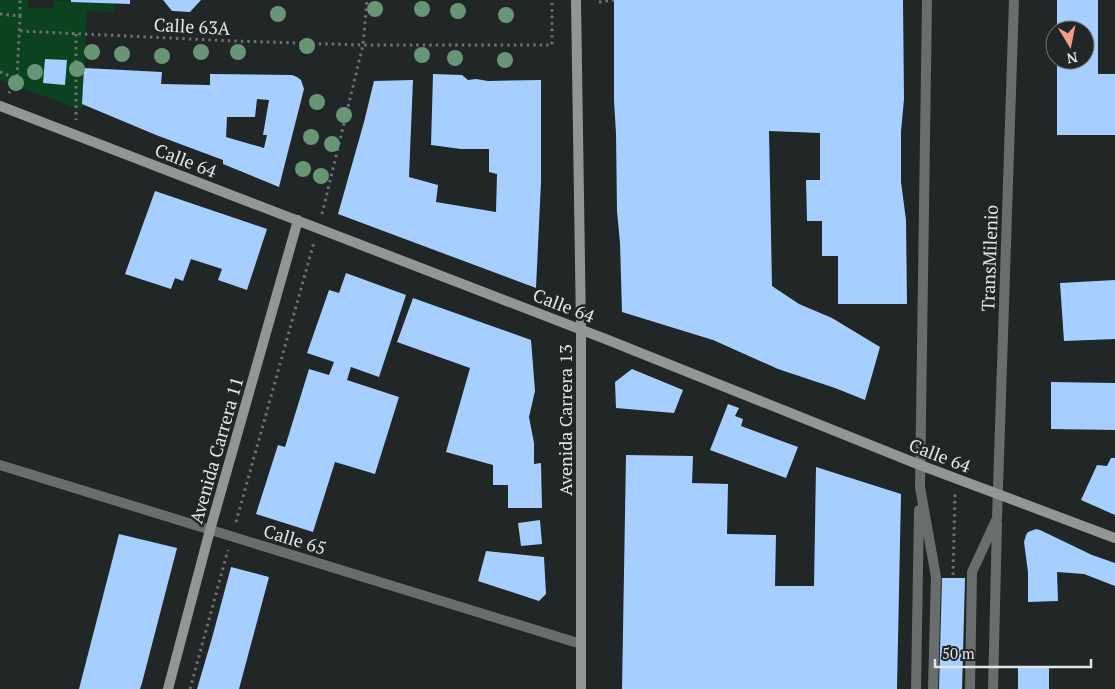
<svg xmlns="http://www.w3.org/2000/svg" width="1115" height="689" font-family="'PT Serif',serif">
<rect width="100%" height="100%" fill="#212627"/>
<path fill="#0d4220" d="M 0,0 L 28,0 L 28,8 L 54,8 L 54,1 L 115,3 L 114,12 L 87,11 L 82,110 L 0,80 Z"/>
<path fill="#a6ceff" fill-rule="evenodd" d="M 71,0 L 130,0 L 130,4 L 71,2 Z
M 163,0 L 201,0 L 190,12 L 172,11 Z
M 614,0 L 903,0 L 904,99 L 901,132 L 901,182 L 906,220 L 907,304 L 838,304 L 838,256 L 822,256 L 822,221 L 807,221 L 806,180 L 820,180 L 820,133 L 769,131 L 772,286 L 799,304 L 832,318 L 880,347 L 865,400 L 835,388 L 778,369 L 713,340 L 622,312 L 620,243 L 617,211 L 616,133 L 614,101 Z
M 1057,0 L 1098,0 L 1098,74 L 1115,74 L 1115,135 L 1057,135 L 1057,60 L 1085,60 L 1085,30 L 1057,30 Z
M 45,59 L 67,60 L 65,85 L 43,83 Z
M 84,68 L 162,72 L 161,84 L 210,85 L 210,74 L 292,75 L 297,77 L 301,80 L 304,89 L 279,187 L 223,164 L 223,160 L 156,135 L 82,104 ZM 257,99 L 269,100 L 263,135 L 267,135 L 264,148 L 226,137 L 227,117 L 255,117 Z
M 433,74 L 462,75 L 468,80 L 476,79 L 488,81 L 541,80 L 541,182 L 536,288 L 338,214 L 364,122 L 374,81 L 413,80 L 409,177 L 438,185 L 436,202 L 496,212 L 497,174 L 489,172 L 489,149 L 461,149 L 431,145 Z
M 155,191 L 267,229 L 247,290 L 218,280 L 222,269 L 191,259 L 183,281 L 175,278 L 171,289 L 125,274 Z
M 346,273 L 406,295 L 379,377 L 351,367 L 347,380 L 399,397 L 375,474 L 335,462 L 313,532 L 256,514 L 278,445 L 285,447 L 309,369 L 329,375 L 334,362 L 307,353 L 329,290 L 339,293 Z
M 1115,280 L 1115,339 L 1064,341 L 1060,283 Z
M 413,298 L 531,340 L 535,391 L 529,417 L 534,443 L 534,464 L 541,463 L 542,508 L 508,508 L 508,485 L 493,485 L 493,465 L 446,452 L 470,368 L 397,342 Z
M 632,369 L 683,390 L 674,413 L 616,408 L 615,382 Z
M 1051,382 L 1115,383 L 1115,430 L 1051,429 Z
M 728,404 L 739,408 L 735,416 L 743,419 L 741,426 L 798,447 L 786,478 L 710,450 Z
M 626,455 L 693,456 L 692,483 L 728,484 L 727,534 L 776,535 L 775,586 L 814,586 L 816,467 L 901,494 L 897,689 L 622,689 Z
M 1111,458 L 1115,458 L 1115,515 L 1081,500 L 1097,465 L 1107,466 Z
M 540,520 L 542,544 L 521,546 L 518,523 Z
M 1036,529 L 1040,530 L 1092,555 L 1115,563 L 1115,586 L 1084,574 L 1057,572 L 1058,601 L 1028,602 L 1028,572 L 1024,542 L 1026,535 L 1028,532 Z
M 119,534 L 177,548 L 142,683 L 140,689 L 79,689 Z
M 486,551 L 544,557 L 546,594 L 539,601 L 478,581 Z
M 231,567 L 269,577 L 239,689 L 197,689 L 212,638 Z
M 942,578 L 965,578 L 962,689 L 939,689 Z
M 1049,667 L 1049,689 L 1018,689 L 1018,668 Z"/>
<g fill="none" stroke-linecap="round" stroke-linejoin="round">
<path stroke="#6c7071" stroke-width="3" stroke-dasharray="2.5 4" stroke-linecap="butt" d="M 599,2 L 614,0
M 0,14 L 20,16 L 17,79 L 9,93
M 20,16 L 20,0
M 20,31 L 234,41 L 363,45 L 552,45 L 552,0
M 76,34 L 76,120
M 0,72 L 17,79
M 322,214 L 363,45 L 367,0
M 236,522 L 314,242
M 953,575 L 955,494
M 190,689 L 228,550"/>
<path stroke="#6a6d6d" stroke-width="10" d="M 927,0 L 920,487 L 936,577 L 933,689
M 916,689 L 919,510
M 970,689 L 972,572 L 997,518 L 1014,0
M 993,689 L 997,523"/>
<path stroke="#6a6d6d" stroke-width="10" d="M 0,465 L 581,644"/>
<path stroke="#929695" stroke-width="10" d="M 576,0 L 581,329 L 581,689
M 0,106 L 608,340 L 920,465 L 1115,538
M 168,689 L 210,530 L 298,220"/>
</g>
<g fill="#689575">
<circle cx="375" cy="9" r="8"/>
<circle cx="422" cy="9" r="8"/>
<circle cx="458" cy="11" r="8"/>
<circle cx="278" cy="14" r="8"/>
<circle cx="506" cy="15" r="8"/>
<circle cx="307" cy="46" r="8"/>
<circle cx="92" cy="52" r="8"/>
<circle cx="201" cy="52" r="8"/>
<circle cx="238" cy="52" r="8"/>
<circle cx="122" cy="54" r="8"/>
<circle cx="422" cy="55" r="8"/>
<circle cx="162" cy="56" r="8"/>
<circle cx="455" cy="58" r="8"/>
<circle cx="505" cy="60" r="8"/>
<circle cx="77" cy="69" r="8"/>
<circle cx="35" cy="72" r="8"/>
<circle cx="16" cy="83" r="8"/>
<circle cx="317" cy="102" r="8"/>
<circle cx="344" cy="115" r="8"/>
<circle cx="311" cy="137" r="8"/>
<circle cx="332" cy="144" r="8"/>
<circle cx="303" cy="169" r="8"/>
<circle cx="321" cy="176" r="8"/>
</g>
<g text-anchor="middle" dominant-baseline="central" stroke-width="5" stroke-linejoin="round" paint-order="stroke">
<g font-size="18" fill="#e3e6e7" stroke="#212627">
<text transform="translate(192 26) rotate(3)">Calle 63A</text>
<text transform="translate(186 160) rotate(21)">Calle 64</text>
<text transform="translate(989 258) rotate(-88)">TransMilenio</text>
<text transform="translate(564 305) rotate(21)">Calle 64</text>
<text transform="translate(565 420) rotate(-90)">Avenida Carrera 13</text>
<text transform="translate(216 450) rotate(-74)">Avenida Carrera 11</text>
<text transform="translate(940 455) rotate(21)">Calle 64</text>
<text transform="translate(295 539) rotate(17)">Calle 65</text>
</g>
</g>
<g transform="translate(1070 45) rotate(170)"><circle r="24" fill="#212627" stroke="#6f7374"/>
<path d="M0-4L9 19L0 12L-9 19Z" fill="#f59d8d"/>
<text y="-8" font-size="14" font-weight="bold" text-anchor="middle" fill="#e3e6e7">N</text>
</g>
<path d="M935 659v8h156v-8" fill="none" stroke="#e3e6e7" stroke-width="2.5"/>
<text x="942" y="659" font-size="15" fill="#e3e6e7" stroke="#212627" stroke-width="4" paint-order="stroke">50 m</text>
</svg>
